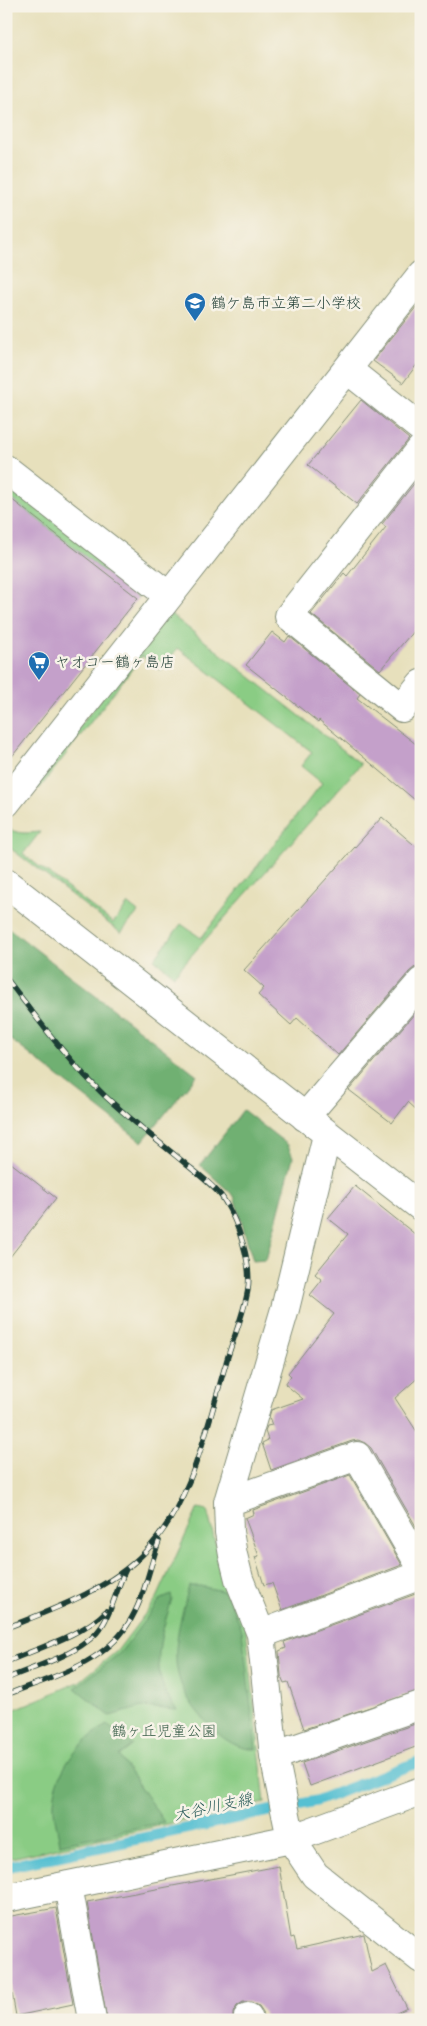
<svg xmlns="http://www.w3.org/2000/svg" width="427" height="2026" font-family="'Architects Daughter','Klee One',sans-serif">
<rect width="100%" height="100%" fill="#f7f3e8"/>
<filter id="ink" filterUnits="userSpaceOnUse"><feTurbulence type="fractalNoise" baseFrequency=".02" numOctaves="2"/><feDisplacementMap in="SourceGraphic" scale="10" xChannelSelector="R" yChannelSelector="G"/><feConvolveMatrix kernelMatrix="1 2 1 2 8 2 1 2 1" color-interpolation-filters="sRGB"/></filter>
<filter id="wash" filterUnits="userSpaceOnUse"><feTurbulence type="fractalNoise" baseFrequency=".0096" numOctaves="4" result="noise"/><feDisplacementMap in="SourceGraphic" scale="20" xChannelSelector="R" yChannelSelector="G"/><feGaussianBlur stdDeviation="1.12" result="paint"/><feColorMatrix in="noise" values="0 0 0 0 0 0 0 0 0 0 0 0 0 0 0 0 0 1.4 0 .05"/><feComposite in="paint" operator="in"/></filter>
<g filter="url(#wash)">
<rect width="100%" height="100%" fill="#e7e0bc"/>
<path fill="#8acc84" stroke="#54845c" d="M 6,483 L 139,586 L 138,598 L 6,495 Z
M 169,613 L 361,764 L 174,975 L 154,959 L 181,924 L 201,938 L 322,783 L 301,766 L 312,752 L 178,648 L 161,670 L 142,656 L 39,789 L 33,785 Z
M 6,827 C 17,835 28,833 40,832 L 23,854 L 113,923 L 128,904 L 138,912 L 121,933 L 6,845 Z
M 198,1508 L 207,1510 L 222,1569 L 246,1629 L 265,1803 L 6,1859 L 6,1713 L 79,1682 L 117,1651 L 157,1598 Z"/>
<path fill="#6fb072" stroke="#477653" d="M 6,926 L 197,1075 L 142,1142 L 6,1036 Z
M 243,1110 L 288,1145 L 293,1157 L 266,1260 L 253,1261 L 234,1196 L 200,1165 Z
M 189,1586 L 200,1586 L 227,1592 L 242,1630 L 256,1749 C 240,1750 224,1740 212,1728 C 163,1679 173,1648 189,1586 Z
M 171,1595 L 172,1600 C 159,1639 148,1675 177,1710 L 142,1707 L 110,1716 L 75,1688 L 120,1653 L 160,1600 Z
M 107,1725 L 133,1745 L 119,1756 L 164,1822 L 60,1844 C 58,1831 53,1815 54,1802 C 56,1769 80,1741 107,1725 Z"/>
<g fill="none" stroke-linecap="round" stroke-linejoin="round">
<path stroke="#56c0d2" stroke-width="11" d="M 6,1867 L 316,1801 L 421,1761"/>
</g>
<g id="blocks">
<path fill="#c4a0ca" d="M 421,301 L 421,359 L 403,383 L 373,361 Z
M 361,400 L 409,439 L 357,504 L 308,465 Z
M 421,475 L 421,622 L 380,670 L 311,614 L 344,573 L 347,576 L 386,527 L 382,524 Z
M 6,495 L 138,598 L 6,764 Z
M 272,632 L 285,642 L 289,636 L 360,694 L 357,698 L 421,748 L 421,805 L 319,720 L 318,722 L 246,665 Z
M 382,817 L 421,851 L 421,967 L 415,967 L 409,972 L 338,1055 L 297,1018 L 291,1025 L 258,995 L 264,988 L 244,970 Z
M 421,1006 L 421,1114 L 408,1102 L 392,1123 L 349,1090 Z
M 6,1159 L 56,1198 L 6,1262 Z
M 355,1186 L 421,1239 L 421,1375 L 395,1398 L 421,1438 L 421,1535 L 371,1448 L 365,1443 L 358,1440 L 352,1441 L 271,1470 L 262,1443 L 268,1440 L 265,1431 L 267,1426 L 272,1425 L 269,1417 L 271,1410 L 303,1399 L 285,1384 L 291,1376 L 288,1373 L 334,1314 L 310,1295 L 322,1280 L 315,1274 L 348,1234 L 328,1218 Z
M 350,1475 L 402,1565 L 282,1610 L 272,1583 L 264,1585 L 255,1557 L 259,1556 L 245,1518 L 254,1514 L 253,1510 Z
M 421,1592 L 421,1690 L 304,1729 L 288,1682 L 284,1683 L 281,1676 L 279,1651 L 286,1648 L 284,1642 Z
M 421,1722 L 421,1745 L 310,1786 L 302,1763 Z
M 279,1866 L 291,1938 L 294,1937 L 297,1949 L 364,1934 L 372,1972 L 386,1965 L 407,2008 L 382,2020 L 264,2020 L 263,2012 L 259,2006 L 251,2002 L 243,2002 L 237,2006 L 233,2013 L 233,2020 L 107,2020 L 87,1902 Z
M 56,1908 L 73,2004 L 16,2016 L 6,1959 L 6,1917 Z"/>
</g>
</g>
<g filter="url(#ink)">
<use href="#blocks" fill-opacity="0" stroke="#838e78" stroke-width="1"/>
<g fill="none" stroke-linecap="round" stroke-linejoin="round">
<g stroke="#838e78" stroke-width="30">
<path id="street" d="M 348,370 L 421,428
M 421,449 L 289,616 L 402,708 L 421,684
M 6,469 L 169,596 L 6,803
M 169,596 L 421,275
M 6,883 L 421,1207
M 305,1117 L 421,982
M 327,1135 L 285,1309 L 228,1502 L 229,1532 L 233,1555 L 239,1579 L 261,1634 L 274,1756 L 291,1839 L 315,1875 L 421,1959
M 228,1502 L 357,1456 L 421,1567
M 261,1634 L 421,1575
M 274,1756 L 421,1705
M 68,1885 L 92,2020
M 6,1898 L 291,1839 L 421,1791
M 248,2017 L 249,2020"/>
</g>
<use href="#street" stroke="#fff" stroke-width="28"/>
<g stroke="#1f3d34" stroke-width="5.5">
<path id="rail" d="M 6,978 C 38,1019 67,1060 105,1096 C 131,1120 159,1142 187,1165 C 198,1174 217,1188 224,1200 C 238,1222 252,1263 248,1289 C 245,1311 232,1341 226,1363 C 207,1426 192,1505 144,1553 C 108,1590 54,1609 6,1628
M 6,1662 C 36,1649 85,1634 106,1611
M 6,1679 C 35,1666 85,1653 102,1626 C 113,1609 117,1587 126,1569
M 11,1693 C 52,1677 103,1664 128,1624 C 144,1600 149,1568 159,1541"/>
</g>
<use href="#rail" stroke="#f7f3e8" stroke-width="4" stroke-dasharray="11" stroke-linecap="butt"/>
</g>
</g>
<defs>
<g id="school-pin" transform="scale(1.125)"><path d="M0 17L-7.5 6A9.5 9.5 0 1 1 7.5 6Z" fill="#1f6fb2" stroke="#f7f3e8"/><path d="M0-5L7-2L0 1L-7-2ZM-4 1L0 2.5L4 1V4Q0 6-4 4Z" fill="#fff"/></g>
<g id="supermarket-pin" transform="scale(1.125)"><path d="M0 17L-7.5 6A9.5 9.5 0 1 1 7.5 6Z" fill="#1f6fb2" stroke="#f7f3e8"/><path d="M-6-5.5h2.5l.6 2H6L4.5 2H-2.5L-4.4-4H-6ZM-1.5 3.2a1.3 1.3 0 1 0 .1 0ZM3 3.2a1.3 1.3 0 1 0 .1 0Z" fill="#fff"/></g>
</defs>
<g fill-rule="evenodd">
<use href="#school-pin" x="195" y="303"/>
<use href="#supermarket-pin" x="39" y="662"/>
</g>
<g text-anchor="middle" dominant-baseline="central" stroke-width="5" stroke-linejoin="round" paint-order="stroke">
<g font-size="15" fill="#1f3d34" stroke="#f7f3e8" text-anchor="start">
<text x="211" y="303">鶴ケ島市立第二小学校</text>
<text x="55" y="662">ヤオコー鶴ヶ島店</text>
</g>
<g font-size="15" fill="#345a44" stroke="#f7f3e8">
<text x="164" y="1731">鶴ヶ丘児童公園</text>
</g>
<g font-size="16" font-style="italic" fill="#2d5e5c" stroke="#f7f3e8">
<text transform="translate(213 1807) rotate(-12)">大谷川支線</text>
</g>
</g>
<rect width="427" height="2026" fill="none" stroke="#f7f3e8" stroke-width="25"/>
</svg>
